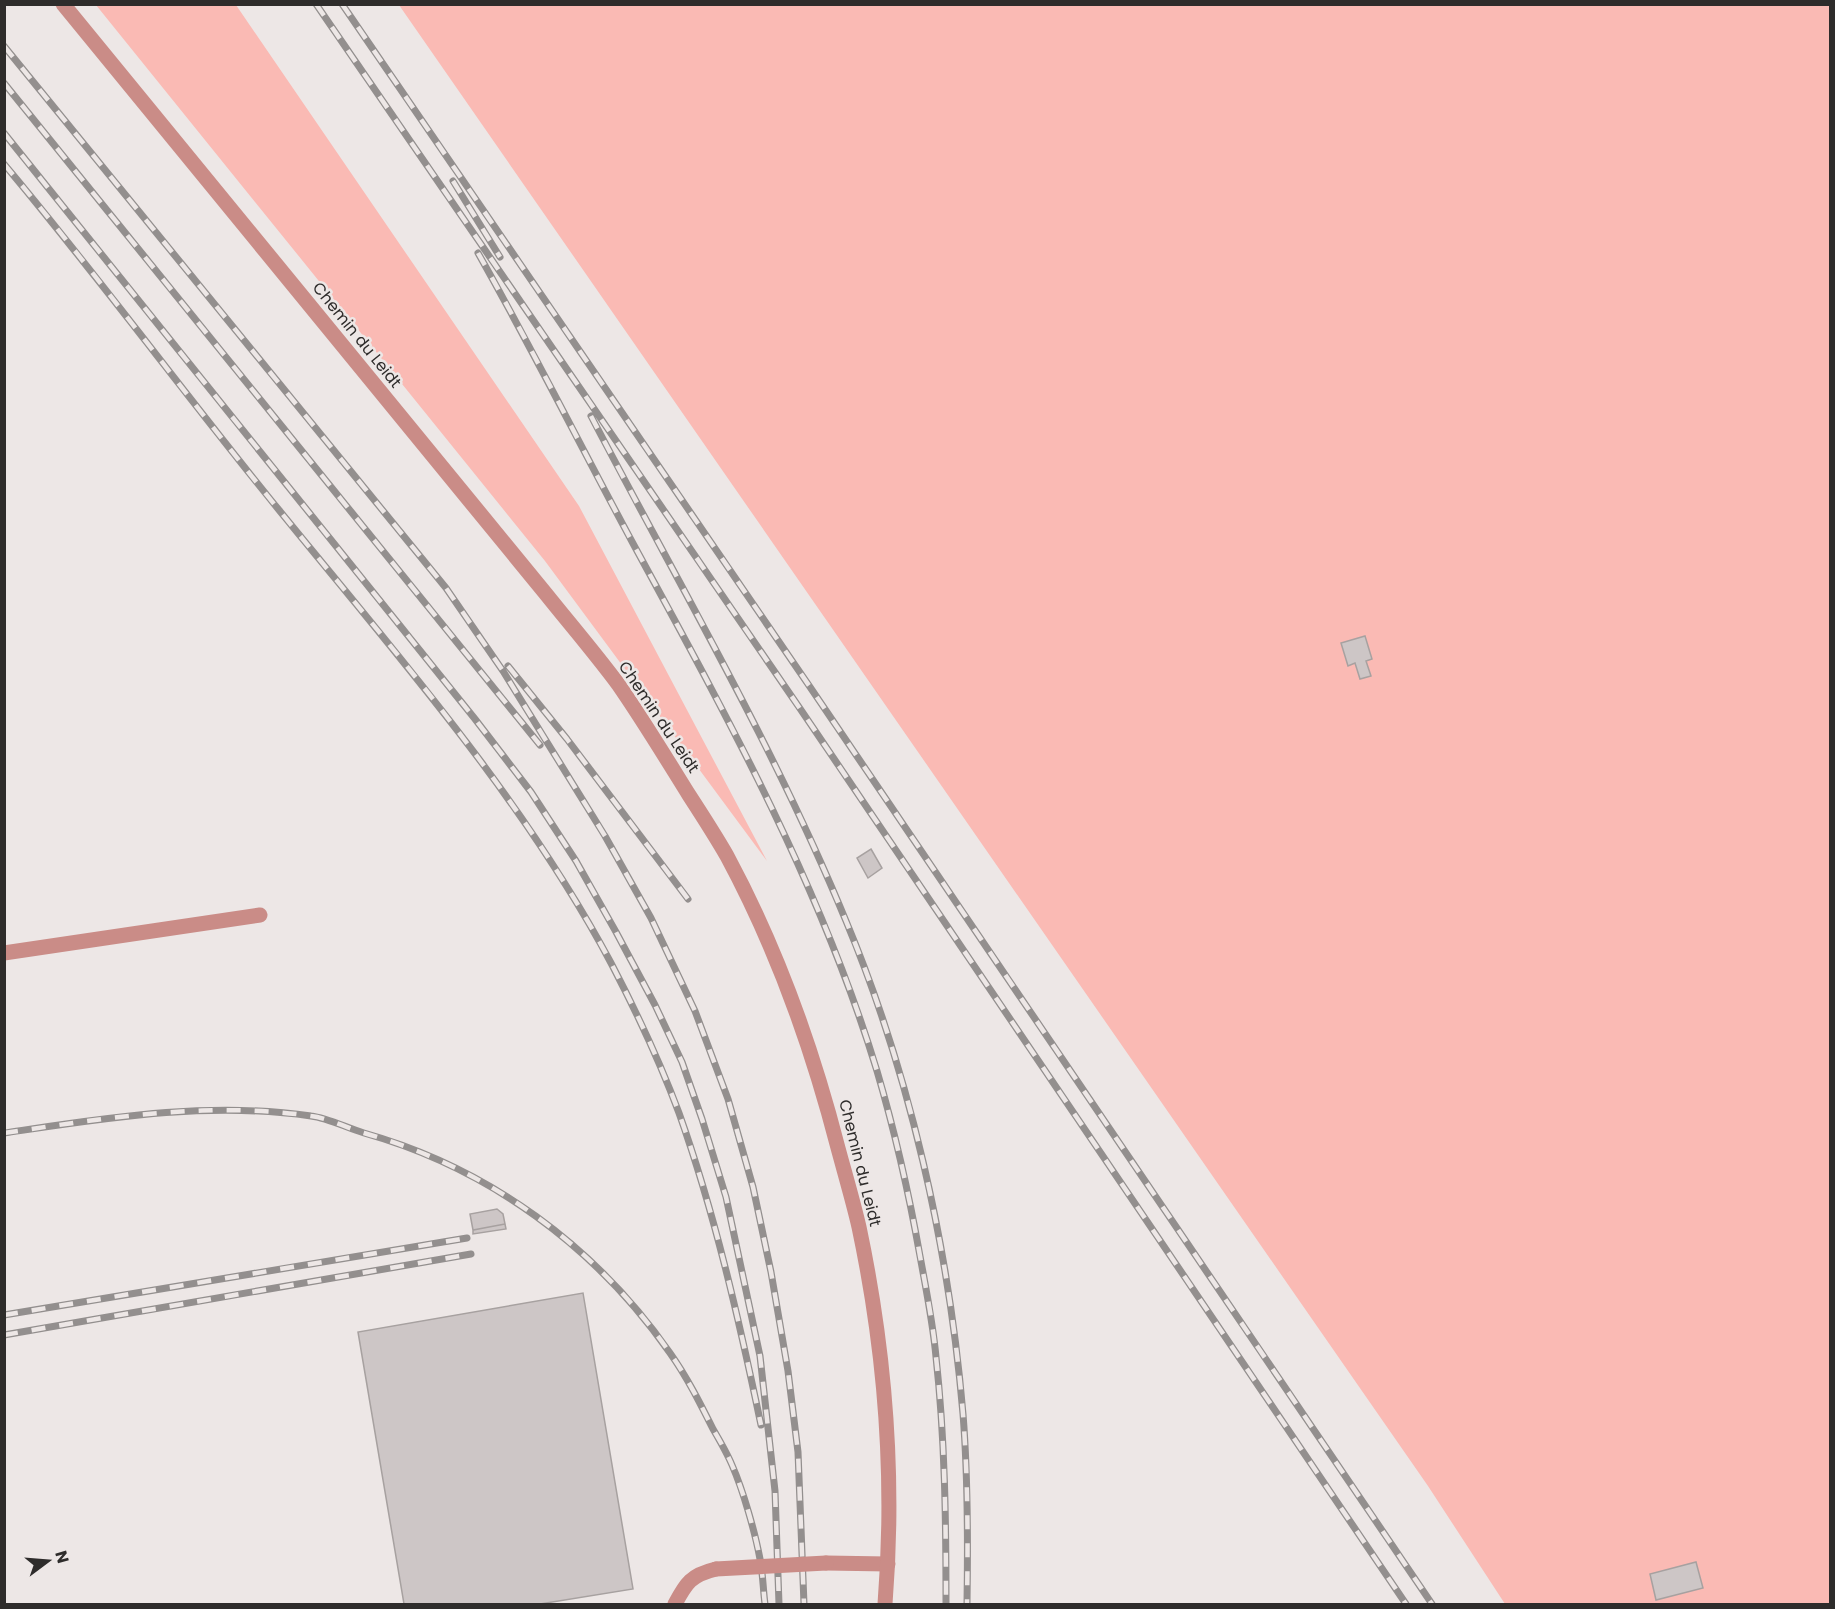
<svg xmlns="http://www.w3.org/2000/svg" width="1835" height="1609" font-family="Poppins,sans-serif">
<rect width="100%" height="100%" fill="#ede7e6"/>
<path fill="#fabab4" d="M 96,5 L 236,5 L 579,506 L 767,861 L 545,561 Z
M 399,5 L 1830,5 L 1830,1604 L 1505,1604 L 1428,1486 Z"/>
<path fill="#cdc6c6" stroke="#a7a1a0" stroke-width="1.5" d="M 1365,636 L 1372,659 L 1366,661 L 1371,676 L 1360,679 L 1355,663 L 1348,666 L 1341,643 Z
M 871,849 L 882,868 L 868,878 L 857,858 Z
M 497,1209 L 503,1214 L 505,1224 L 473,1230 L 470,1214 Z
M 505,1224 L 506,1229 L 473,1234 L 473,1230 Z
M 583,1293 L 633,1589 L 540,1604 L 404,1604 L 358,1332 Z
M 1696,1562 L 1703,1588 L 1656,1600 L 1650,1574 Z"/>
<g fill="none" stroke-linecap="round" stroke-linejoin="round">
<path stroke="#ca8c87" stroke-width="15" d="M 4,953 L 260,915
M 826,1563 L 888,1564
M 675,1604 C 686,1583 691,1575 716,1569"/>
<path stroke="#ca8c87" stroke-width="15" d="M 63,4 L 546,594 C 570,624 595,653 618,684 C 643,720 666,758 689,795 C 702,815 715,835 727,856 C 776,947 812,1047 838,1148 C 845,1174 853,1201 859,1227 C 885,1350 895,1479 885,1604"/>
<g stroke="#938f8e" stroke-width="7">
<path id="rail" d="M 316,4 L 801,710 L 1406,1604
M 342,4 L 810,687 L 1432,1604
M 4,46 L 446,588 L 503,671 L 605,836 L 651,918 L 695,1011 L 728,1099 L 753,1187 L 771,1272 L 788,1371 L 798,1452 L 804,1604
M 4,83 L 540,745
M 4,133 L 475,719 L 531,792 L 576,861 L 616,932 L 655,1005 L 682,1062 L 702,1119 L 726,1197 L 760,1356 L 775,1491 L 779,1604
M 4,164 C 99,277 186,396 279,510 C 397,655 523,798 611,963 C 636,1011 660,1062 679,1113 C 715,1214 739,1320 761,1425
M 453,181 L 500,257
M 478,253 C 533,350 583,451 636,549 C 728,718 821,887 877,1071 C 895,1132 909,1194 920,1256 C 926,1289 933,1323 936,1357 C 945,1439 946,1522 946,1604
M 591,416 C 678,583 774,746 846,921 C 910,1074 949,1248 963,1414 C 968,1477 968,1541 967,1604
M 508,666 L 567,739 L 688,899
M 4,1133 C 106,1118 208,1101 311,1116 C 328,1118 347,1128 364,1133 C 489,1168 596,1247 670,1353 C 687,1377 700,1403 713,1429 C 720,1441 727,1453 732,1465 C 743,1490 755,1532 760,1559 C 763,1574 763,1589 765,1604
M 4,1315 L 467,1238
M 4,1335 L 471,1254"/>
</g>
<use href="#rail" stroke="#ede7e6" stroke-width="4.5" stroke-dasharray="14" stroke-linecap="butt"/>
<path stroke="#ca8c87" stroke-width="15" d="M 716,1569 L 826,1563"/>
</g>
<g text-anchor="middle" dominant-baseline="central" stroke-width="5" stroke-linejoin="round" paint-order="stroke">
<g font-size="16" fill="#2e2c2b" stroke="#ede7e6">
<text transform="translate(357 335) rotate(51)">Chemin du Leidt</text>
<text transform="translate(659 717) rotate(56)">Chemin du Leidt</text>
<text transform="translate(860 1163) rotate(76)">Chemin du Leidt</text>
</g>
</g>
<rect width="1835" height="1609" fill="none" stroke="#2e2c2b" stroke-width="12"/>
<g transform="translate(48 1561) rotate(74)" stroke="#ede7e6" stroke-width="4.5" paint-order="stroke">
<path d="M0-4.5L10 22L0 15L-10 22Z" fill="#2e2c2b"/>
<text y="-9" font-size="16" font-weight="bold" text-anchor="middle" fill="#2e2c2b">N</text>
</g>
</svg>
